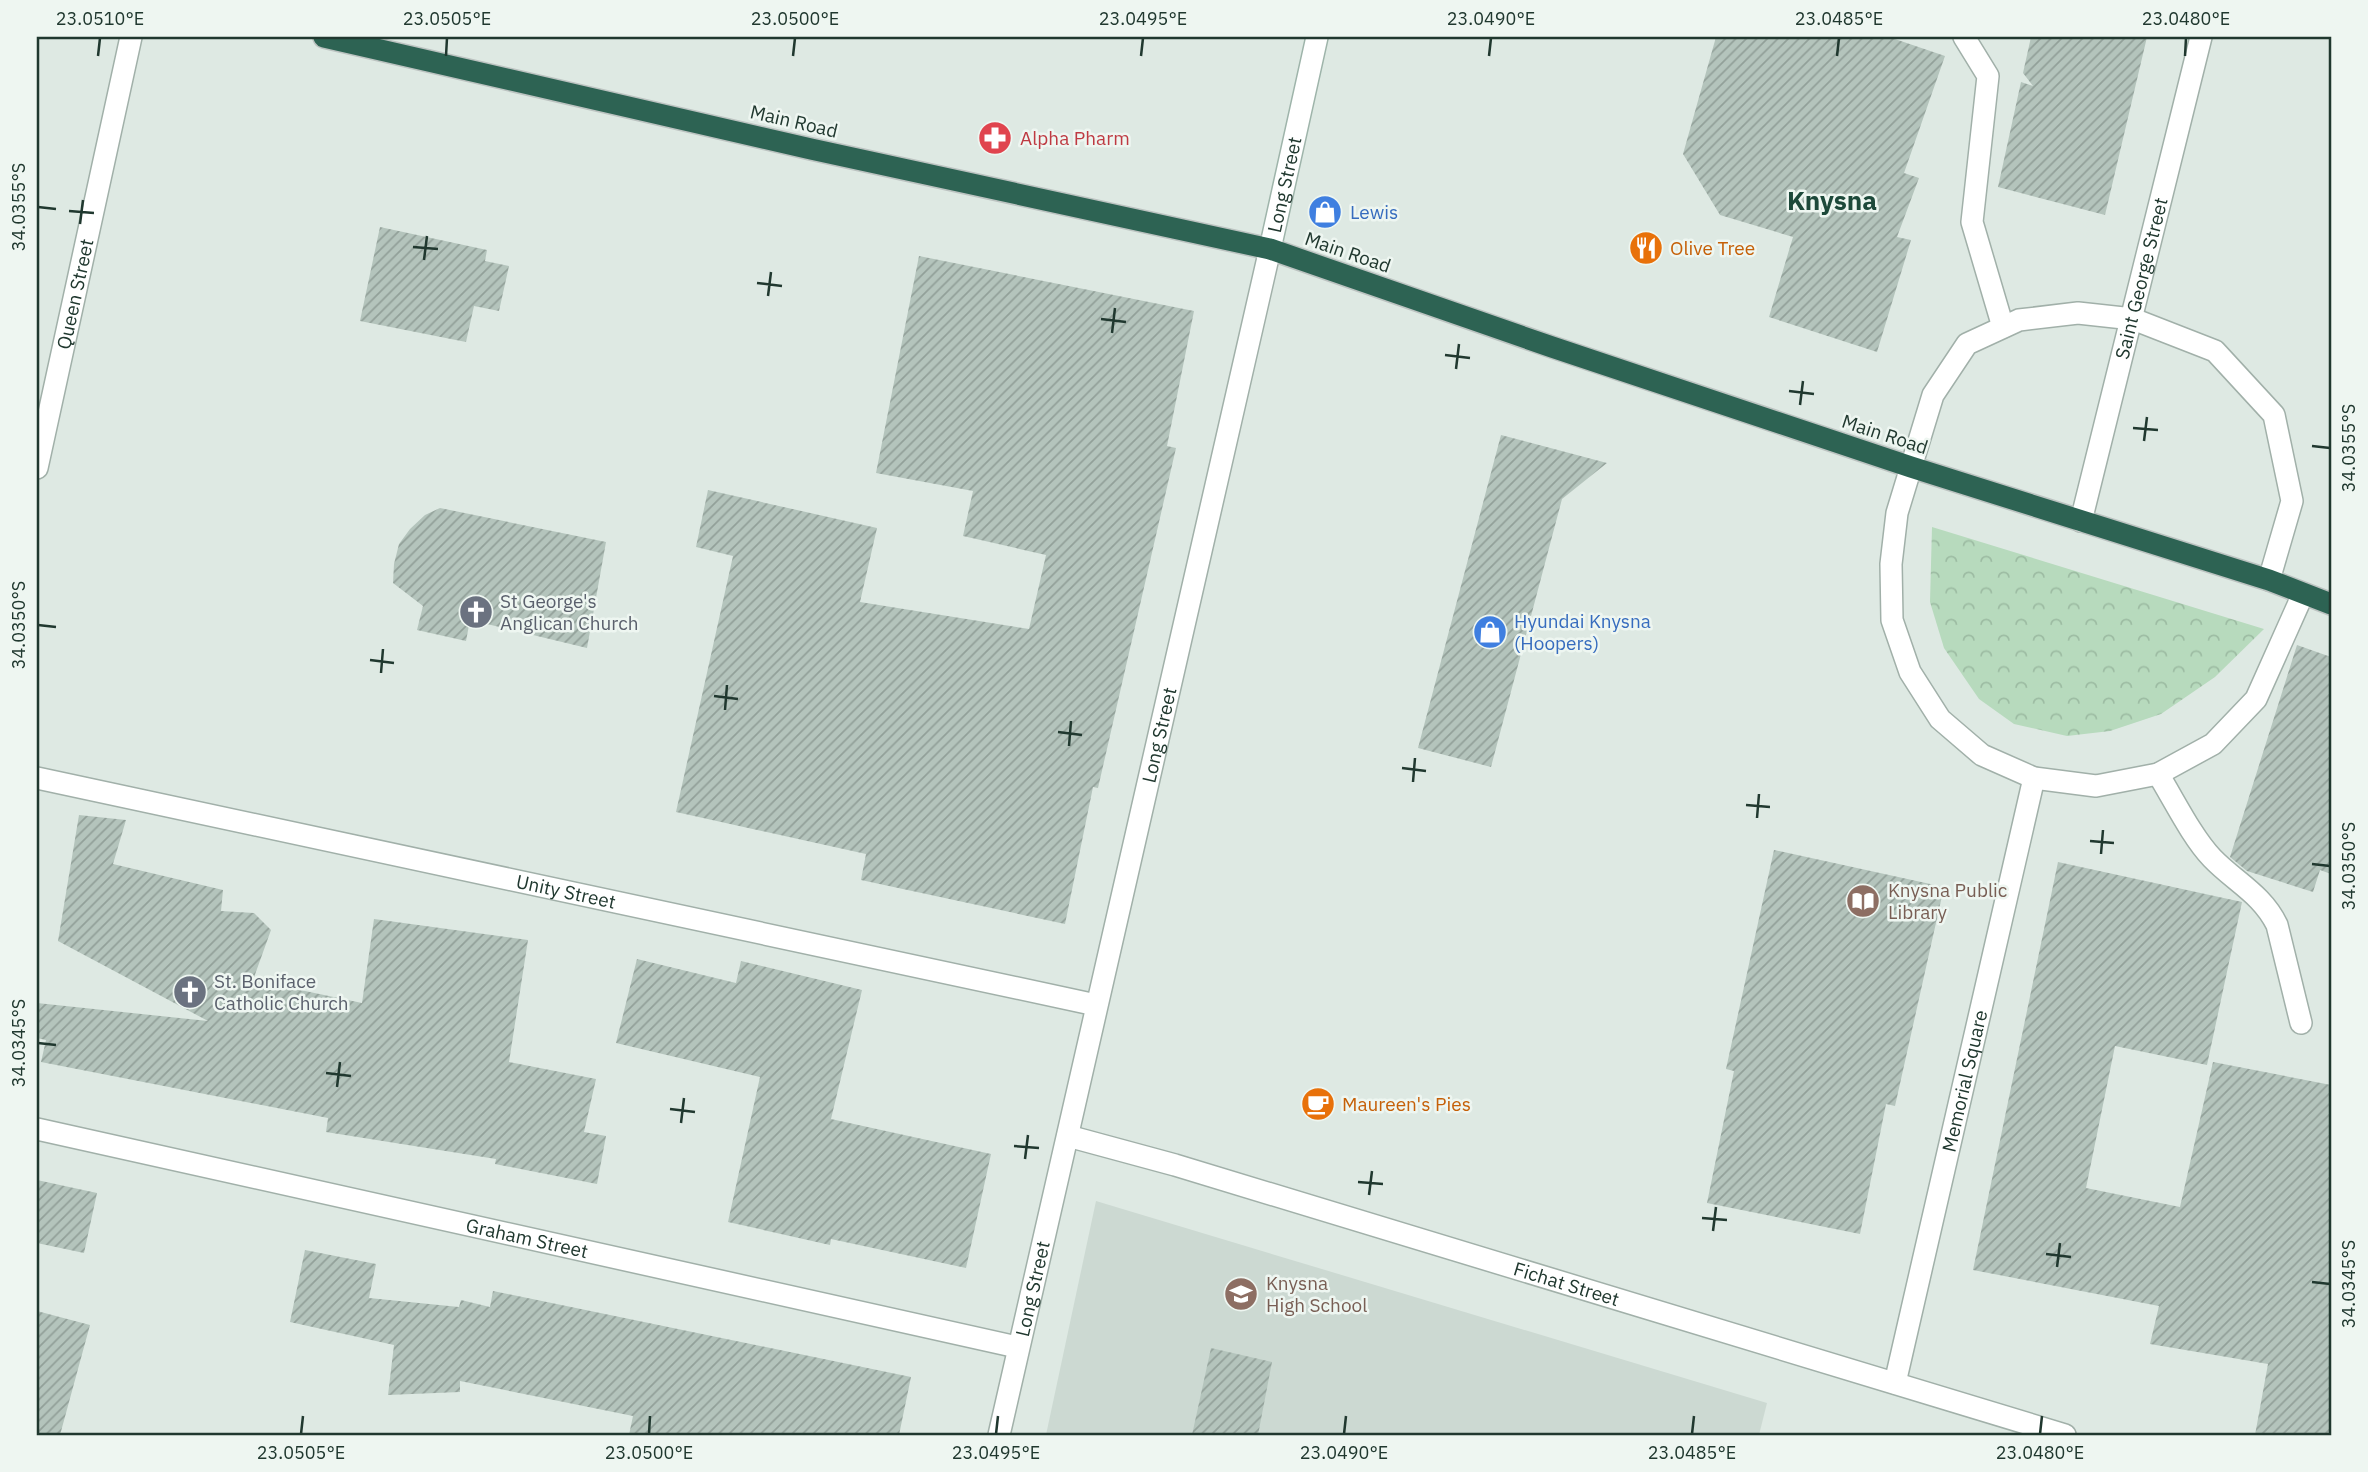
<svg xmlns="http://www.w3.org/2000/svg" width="2368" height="1472" font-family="'IBM Plex Sans',sans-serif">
<defs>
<pattern id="park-crowns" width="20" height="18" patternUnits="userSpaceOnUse" patternTransform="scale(1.75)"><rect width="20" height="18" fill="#b7dabd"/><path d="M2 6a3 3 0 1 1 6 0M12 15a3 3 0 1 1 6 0" fill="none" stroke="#9dbca3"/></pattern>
<pattern id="building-hatch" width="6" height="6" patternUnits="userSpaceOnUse" patternTransform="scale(1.75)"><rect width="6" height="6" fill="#b4c4bc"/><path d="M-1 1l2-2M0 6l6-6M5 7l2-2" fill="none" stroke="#92a099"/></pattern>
</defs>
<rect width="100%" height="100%" fill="#dee9e3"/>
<path fill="#ccd9d2" d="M 1096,1201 L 1767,1403 L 1759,1435 L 1046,1435 Z"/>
<path fill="url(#park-crowns)" d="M 1932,527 L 2264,629 L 2215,677 L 2161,714 L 2110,731 L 2067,736 L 2014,724 L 1979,699 L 1944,648 L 1930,602 Z"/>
<path fill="url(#building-hatch)" d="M 1716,37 L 1889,37 L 1945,56 L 1904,173 L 1919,178 L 1897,237 L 1911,240 L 1877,352 L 1769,317 L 1793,237 L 1720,215 L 1683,154 Z
M 2031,37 L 2147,37 L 2105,215 L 1998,187 L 2021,82 L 2033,86 L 2023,73 Z
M 380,227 L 487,250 L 485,261 L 509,266 L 499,311 L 474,306 L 466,342 L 360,321 Z
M 919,256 L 1194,311 L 1167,446 L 1176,448 L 1098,788 L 1093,787 L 1065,924 L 861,880 L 866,854 L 676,812 L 733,556 L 696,547 L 708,490 L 877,528 L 860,602 L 1029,629 L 1046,555 L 963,536 L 973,491 L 876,473 Z
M 1501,435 L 1607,463 L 1562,499 L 1491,767 L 1418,748 Z
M 440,508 L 606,542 L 587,648 L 470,620 L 466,641 L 417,630 L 423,606 L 393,583 L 394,564 L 399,544 L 410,529 L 425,515 Z
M 2297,645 L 2331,657 L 2331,874 L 2320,870 L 2313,892 L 2247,871 L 2230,857 Z
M 79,815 L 126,820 L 113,864 L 223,890 L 221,911 L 254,913 L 271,930 L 253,980 L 362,1003 L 374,919 L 528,940 L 509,1062 L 596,1079 L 584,1132 L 606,1136 L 597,1184 L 495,1164 L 496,1159 L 326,1132 L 328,1118 L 41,1062 L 46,1040 L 37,1038 L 37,1003 L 208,1021 L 58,941 Z
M 1774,850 L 1944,887 L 1895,1106 L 1886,1104 L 1860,1234 L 1707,1203 L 1734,1071 L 1726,1069 Z
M 2058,862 L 2242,902 L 2207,1065 L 2115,1046 L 2086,1188 L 2180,1207 L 2213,1062 L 2331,1085 L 2331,1435 L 2255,1435 L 2268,1364 L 2150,1344 L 2159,1306 L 1973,1270 Z
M 637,959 L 736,983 L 741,961 L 862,990 L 831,1119 L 991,1154 L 966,1268 L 831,1239 L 830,1245 L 728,1222 L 760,1077 L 616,1043 Z
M 37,1180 L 97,1193 L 84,1253 L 37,1243 Z
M 305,1250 L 376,1264 L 369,1298 L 459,1307 L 461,1300 L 490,1307 L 493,1291 L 911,1377 L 899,1435 L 629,1435 L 633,1416 L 460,1381 L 460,1392 L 388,1395 L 394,1345 L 290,1322 Z
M 37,1311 L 90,1325 L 60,1435 L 37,1435 Z
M 1211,1348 L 1272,1362 L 1258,1435 L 1192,1435 Z"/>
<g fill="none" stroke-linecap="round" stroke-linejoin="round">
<g stroke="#a1b0a9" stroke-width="24">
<g id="street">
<path d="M 1964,37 L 1988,76 L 1972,222 L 2003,327"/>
<path id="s1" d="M 37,468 L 131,37"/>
<path id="s2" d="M 2081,521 L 2201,37"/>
<path d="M 2269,580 L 2292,501 L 2274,415 L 2215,351 L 2133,319 L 2078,313 L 2019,320 L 1967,344 L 1933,395 L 1897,513 L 1891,564 L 1892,620 L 1910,672 L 1940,719 L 1982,755 L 2034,778 L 2096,786 L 2158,774 L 2213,744 L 2256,699 L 2303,594"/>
<path d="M 2158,774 C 2174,800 2192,837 2212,858 C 2235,882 2262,894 2277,925 L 2301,1023"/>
<path id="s3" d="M 37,778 L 1096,1005"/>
<path id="s4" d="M 37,1129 L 1017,1347"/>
<path id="s5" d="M 1068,1136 L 1175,1165 L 2065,1435"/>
<path id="s6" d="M 1895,1383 L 2034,778"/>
<path id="s7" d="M 999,1435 L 1270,249"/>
</g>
</g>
<g stroke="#9eb4aa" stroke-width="24">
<g id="secondary">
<path id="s8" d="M 1270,249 L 1317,37"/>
</g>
</g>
<g stroke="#bcc3c1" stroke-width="24">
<path id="highway" d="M 324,37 L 811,149 L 1270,249 L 1552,347 L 1911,467 L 2269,580 L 2331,604"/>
</g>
<use href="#street" stroke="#fff" stroke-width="21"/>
<use href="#secondary" stroke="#fff" stroke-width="21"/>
<use href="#highway" stroke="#2d6353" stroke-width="21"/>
</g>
<path fill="none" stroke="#20382f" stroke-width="2.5" d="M 98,56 L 100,38M 446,56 L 447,38M 793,56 L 795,38M 1141,56 L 1143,38M 1489,56 L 1491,38M 1837,56 L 1839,38M 2185,56 L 2186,38M 38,207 L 56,209M 69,211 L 94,213M 80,224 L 83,200M 413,247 L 438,249M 424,260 L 427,236M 757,283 L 782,286M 768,296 L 771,272M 1101,319 L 1126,322M 1112,333 L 1115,308M 1445,355 L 1470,358M 1456,369 L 1459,344M 1789,391 L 1814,394M 1800,405 L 1803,381M 2133,428 L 2158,430M 2144,441 L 2147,417M 2312,446 L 2330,448M 38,625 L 56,627M 370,660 L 394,663M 381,673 L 383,649M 714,696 L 738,699M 725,710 L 727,685M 1058,732 L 1082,735M 1069,746 L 1071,721M 1402,768 L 1426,771M 1413,782 L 1415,758M 1746,805 L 1770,807M 1757,818 L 1759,794M 2090,841 L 2114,843M 2101,854 L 2103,830M 2312,864 L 2330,866M 38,1043 L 56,1045M 326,1073 L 351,1076M 337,1087 L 340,1062M 670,1109 L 695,1112M 681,1123 L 684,1098M 1014,1146 L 1039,1148M 1025,1159 L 1028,1135M 1358,1182 L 1383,1184M 1369,1195 L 1372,1171M 1702,1218 L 1727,1220M 1713,1231 L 1716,1207M 2046,1254 L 2071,1257M 2057,1267 L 2060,1243M 2312,1282 L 2330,1284M 301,1434 L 303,1416M 649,1434 L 650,1416M 996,1434 L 998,1416M 1344,1434 L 1346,1416M 1692,1434 L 1694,1416M 2040,1434 L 2042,1416"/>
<defs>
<g id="pharmacy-disc" transform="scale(1.75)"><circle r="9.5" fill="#e0444e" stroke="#eef6f1"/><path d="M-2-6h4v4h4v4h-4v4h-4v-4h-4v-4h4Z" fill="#fff"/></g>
<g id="shop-disc" transform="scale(1.75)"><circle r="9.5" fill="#3f7fe0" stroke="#eef6f1"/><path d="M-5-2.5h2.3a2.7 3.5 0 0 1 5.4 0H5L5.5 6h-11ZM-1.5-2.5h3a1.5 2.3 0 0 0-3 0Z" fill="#fff"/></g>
<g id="restaurant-disc" transform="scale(1.75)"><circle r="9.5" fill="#e8710a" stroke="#eef6f1"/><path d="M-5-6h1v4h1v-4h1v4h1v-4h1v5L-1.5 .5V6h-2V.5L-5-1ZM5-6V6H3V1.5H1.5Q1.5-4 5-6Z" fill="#fff"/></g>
<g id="church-disc" transform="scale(1.75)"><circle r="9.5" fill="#6b7280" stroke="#eef6f1"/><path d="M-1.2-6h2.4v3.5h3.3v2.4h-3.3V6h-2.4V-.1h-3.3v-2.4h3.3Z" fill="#fff"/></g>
<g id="library-disc" transform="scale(1.75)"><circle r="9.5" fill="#8d6e63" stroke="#eef6f1"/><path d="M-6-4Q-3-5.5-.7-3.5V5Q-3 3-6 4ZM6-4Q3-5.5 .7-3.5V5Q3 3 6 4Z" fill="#fff"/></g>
<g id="cafe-disc" transform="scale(1.75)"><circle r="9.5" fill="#e8710a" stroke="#eef6f1"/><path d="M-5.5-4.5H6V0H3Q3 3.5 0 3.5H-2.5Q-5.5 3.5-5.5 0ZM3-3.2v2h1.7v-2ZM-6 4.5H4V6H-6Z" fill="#fff"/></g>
<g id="school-disc" transform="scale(1.75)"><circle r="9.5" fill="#8d6e63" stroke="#eef6f1"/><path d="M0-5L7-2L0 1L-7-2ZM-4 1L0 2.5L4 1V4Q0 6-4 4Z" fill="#fff"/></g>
</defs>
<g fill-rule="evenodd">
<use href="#pharmacy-disc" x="995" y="138"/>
<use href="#shop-disc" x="1325" y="212"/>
<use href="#restaurant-disc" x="1646" y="248"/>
<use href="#church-disc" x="476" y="612"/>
<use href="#shop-disc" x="1490" y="632"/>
<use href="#library-disc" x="1863" y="901"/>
<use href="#church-disc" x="190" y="992"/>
<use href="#cafe-disc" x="1318" y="1104"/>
<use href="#school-disc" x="1241" y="1294"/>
</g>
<g text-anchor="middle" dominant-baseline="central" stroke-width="5" stroke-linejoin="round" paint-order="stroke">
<g font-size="19" fill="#20382f" stroke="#eef6f1">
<text transform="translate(794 121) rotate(13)">Main Road</text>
<text stroke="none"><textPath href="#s8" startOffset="66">Long Street</textPath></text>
<text transform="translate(1348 252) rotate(19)">Main Road</text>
<text stroke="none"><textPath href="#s2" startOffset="250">Saint George Street</textPath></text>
<text stroke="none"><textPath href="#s1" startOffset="178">Queen Street</textPath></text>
<text transform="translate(1885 434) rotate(18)">Main Road</text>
<text stroke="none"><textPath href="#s7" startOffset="718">Long Street</textPath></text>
<text stroke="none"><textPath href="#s3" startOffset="541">Unity Street</textPath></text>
<text stroke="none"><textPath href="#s6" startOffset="310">Memorial Square</textPath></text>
<text stroke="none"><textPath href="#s4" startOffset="502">Graham Street</textPath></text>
<text stroke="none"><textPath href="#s5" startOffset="520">Fichat Street</textPath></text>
<text stroke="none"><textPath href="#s7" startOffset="150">Long Street</textPath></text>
</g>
<g font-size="19" fill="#be3a42" stroke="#eef6f1" text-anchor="start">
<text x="1020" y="138">Alpha Pharm</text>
</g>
<g font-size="19" fill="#366cbe" stroke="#eef6f1" text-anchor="start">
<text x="1350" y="212">Lewis</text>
<text x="1514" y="621">Hyundai Knysna<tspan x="1514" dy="22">(Hoopers)</tspan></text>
</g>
<g font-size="19" fill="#c56008" stroke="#eef6f1" text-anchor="start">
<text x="1670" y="248">Olive Tree</text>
<text x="1342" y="1104">Maureen's Pies</text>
</g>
<g font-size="19" fill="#5b616d" stroke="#eef6f1" text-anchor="start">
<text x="500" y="601">St George's<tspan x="500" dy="22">Anglican Church</tspan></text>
<text x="214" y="981">St. Boniface<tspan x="214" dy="22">Catholic Church</tspan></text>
</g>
<g font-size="19" fill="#785e54" stroke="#eef6f1" text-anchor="start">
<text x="1888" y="890">Knysna Public<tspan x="1888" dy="22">Library</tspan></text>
<text x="1266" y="1283">Knysna<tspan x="1266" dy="22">High School</tspan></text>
</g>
<g font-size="26" font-weight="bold" fill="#1d493a" stroke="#eef6f1">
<text x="1832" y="200">Knysna</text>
</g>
</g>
<rect width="2368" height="1472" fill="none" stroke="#eef6f1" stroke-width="77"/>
<rect x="38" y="38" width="2292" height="1396" fill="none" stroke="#20382f" stroke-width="2.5"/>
<g font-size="18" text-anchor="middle" fill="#20382f">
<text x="100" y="25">23.0510°E</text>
<text x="447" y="25">23.0505°E</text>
<text x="795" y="25">23.0500°E</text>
<text x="1143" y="25">23.0495°E</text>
<text x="1491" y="25">23.0490°E</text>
<text x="1839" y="25">23.0485°E</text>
<text x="2186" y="25">23.0480°E</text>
<text transform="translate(19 207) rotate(-90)" y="6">34.0355°S</text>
<text transform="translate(2349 448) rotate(-90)" y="6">34.0355°S</text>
<text transform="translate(19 625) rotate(-90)" y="6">34.0350°S</text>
<text transform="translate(2349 866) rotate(-90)" y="6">34.0350°S</text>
<text transform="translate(19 1043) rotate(-90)" y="6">34.0345°S</text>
<text transform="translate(2349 1284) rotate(-90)" y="6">34.0345°S</text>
<text x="301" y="1459">23.0505°E</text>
<text x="649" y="1459">23.0500°E</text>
<text x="996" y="1459">23.0495°E</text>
<text x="1344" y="1459">23.0490°E</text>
<text x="1692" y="1459">23.0485°E</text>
<text x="2040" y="1459">23.0480°E</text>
</g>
</svg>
